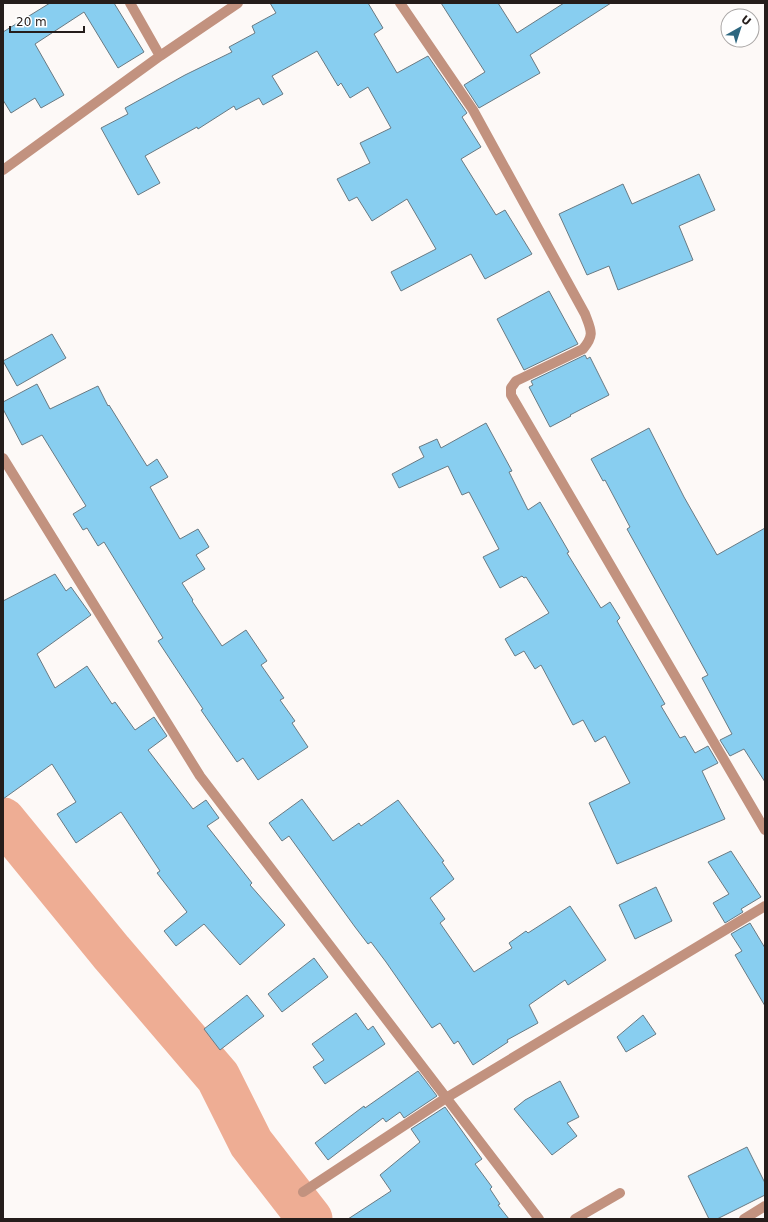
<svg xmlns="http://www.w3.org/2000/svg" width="768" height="1222" font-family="'DejaVu Sans',sans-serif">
<rect width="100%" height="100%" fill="#fdf9f7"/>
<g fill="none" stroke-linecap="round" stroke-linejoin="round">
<path stroke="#eead94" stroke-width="45" d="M 3,820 L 111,952 L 218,1077 L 251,1143 L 310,1219"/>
</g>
<path fill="#88cef0" stroke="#697a83" d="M 50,3 L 114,3 L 144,52 L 118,68 L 84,12 L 35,44 L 64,95 L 41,108 L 35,98 L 11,113 L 3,100 L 3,32 Z
M 270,3 L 368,3 L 383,28 L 374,34 L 397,73 L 428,56 L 467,113 L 462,117 L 481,147 L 461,159 L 496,215 L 505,210 L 532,254 L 485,279 L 471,254 L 401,291 L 391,272 L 436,249 L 407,199 L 372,221 L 357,197 L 349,201 L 337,179 L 370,163 L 360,143 L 391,128 L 368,87 L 350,98 L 341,83 L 338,86 L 317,51 L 272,76 L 283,94 L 263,105 L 259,98 L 236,110 L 234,106 L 198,129 L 197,127 L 145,156 L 160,183 L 138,195 L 101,128 L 128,114 L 125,108 L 185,75 L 232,52 L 229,47 L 255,33 L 252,26 L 276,13 Z
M 441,3 L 498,3 L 517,33 L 564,3 L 611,3 L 530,55 L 540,73 L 479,108 L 464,85 L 485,72 Z
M 699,174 L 715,210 L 679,226 L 693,260 L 618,290 L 609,266 L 587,275 L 559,214 L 623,184 L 632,204 Z
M 549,291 L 578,344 L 524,370 L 497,319 Z
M 52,334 L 66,358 L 17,386 L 3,361 Z
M 585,355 L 587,359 L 590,357 L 609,395 L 570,415 L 571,416 L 550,427 L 529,387 L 533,385 L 531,381 Z
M 37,384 L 50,409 L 98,386 L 108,406 L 109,405 L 147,466 L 157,459 L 168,477 L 150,487 L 180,539 L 198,529 L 209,547 L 196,555 L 205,569 L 182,583 L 193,600 L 192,601 L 222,646 L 246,630 L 267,661 L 261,665 L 284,698 L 280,700 L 295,721 L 292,723 L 308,747 L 258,780 L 243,758 L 237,762 L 201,710 L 203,709 L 158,641 L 163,638 L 104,542 L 98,546 L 87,528 L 83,530 L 73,514 L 86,506 L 42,435 L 22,445 L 3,409 L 3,402 Z
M 486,423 L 512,471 L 509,472 L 528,510 L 540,502 L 569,552 L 567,553 L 601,608 L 610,602 L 620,618 L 617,621 L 665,704 L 661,706 L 680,738 L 685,736 L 695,753 L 708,746 L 718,763 L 702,771 L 725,819 L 617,864 L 589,803 L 630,783 L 605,736 L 595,742 L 583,720 L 573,725 L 541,665 L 535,669 L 524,651 L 515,656 L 505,639 L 549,613 L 526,577 L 524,578 L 522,576 L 500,588 L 483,557 L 499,549 L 469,492 L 462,495 L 448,466 L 399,488 L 392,474 L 424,457 L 419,447 L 437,439 L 441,448 Z
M 649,428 L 684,497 L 717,555 L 765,528 L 765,782 L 744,749 L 730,756 L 720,740 L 732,734 L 702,678 L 708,675 L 627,529 L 630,527 L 605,480 L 603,481 L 591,459 Z
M 55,574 L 66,591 L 71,587 L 91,615 L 37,654 L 55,688 L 87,666 L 112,704 L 115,702 L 135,730 L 154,717 L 167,736 L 148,750 L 193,809 L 206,800 L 219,818 L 207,826 L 252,883 L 250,885 L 285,925 L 240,965 L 204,924 L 176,946 L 164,931 L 187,912 L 157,873 L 160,871 L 121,812 L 76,843 L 57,814 L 76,802 L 52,764 L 3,799 L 3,601 Z
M 302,799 L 333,841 L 359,823 L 361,826 L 398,800 L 444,861 L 442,862 L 454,879 L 430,898 L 445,919 L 440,923 L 474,972 L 512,948 L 509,943 L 526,931 L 528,933 L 570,906 L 606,960 L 568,985 L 565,980 L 529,1005 L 538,1023 L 507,1040 L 508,1042 L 473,1065 L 458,1041 L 454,1044 L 440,1023 L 432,1028 L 386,962 L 371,942 L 368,944 L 355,927 L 289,836 L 282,841 L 269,823 Z
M 731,851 L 761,897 L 741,909 L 743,912 L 725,923 L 713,903 L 729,894 L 708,862 Z
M 656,887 L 672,921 L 635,939 L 619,905 Z
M 750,923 L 765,948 L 765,1006 L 735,955 L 742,951 L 731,934 Z
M 314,958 L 328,977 L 282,1012 L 268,994 Z
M 247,995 L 264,1016 L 220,1050 L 204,1029 Z
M 356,1013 L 368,1030 L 373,1026 L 385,1044 L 325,1084 L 313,1067 L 324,1060 L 312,1044 Z
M 643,1015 L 656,1034 L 626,1052 L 617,1037 Z
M 418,1071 L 437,1096 L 404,1118 L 400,1112 L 386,1122 L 383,1118 L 328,1160 L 315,1143 L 364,1106 L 365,1108 Z
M 560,1081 L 579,1117 L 567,1123 L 577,1136 L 552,1155 L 514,1109 L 525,1100 Z
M 445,1107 L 482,1159 L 475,1164 L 492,1187 L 490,1189 L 500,1204 L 498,1205 L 509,1219 L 348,1219 L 391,1191 L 380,1175 L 420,1142 L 411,1129 Z
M 747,1147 L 765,1183 L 765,1195 L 717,1219 L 709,1219 L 688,1176 Z"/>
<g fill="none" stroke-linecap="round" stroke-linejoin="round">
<path stroke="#c2927f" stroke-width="10" d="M 130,3 L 160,56
M 400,3 L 473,110 L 585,314 C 591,330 595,335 583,349 L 516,381 L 511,388 L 511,395 L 765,830
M 3,170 L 160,56 L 238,3
M 3,458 L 200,776 L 539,1219
M 303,1192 L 446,1098 L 765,906
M 575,1219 L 620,1193
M 744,1219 L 765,1206"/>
</g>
<rect width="768" height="1222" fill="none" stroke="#251d1b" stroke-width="8"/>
<g transform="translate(740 28) rotate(39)"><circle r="19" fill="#ffffff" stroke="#a8a5a4"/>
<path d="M0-3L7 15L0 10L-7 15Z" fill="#2d667f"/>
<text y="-6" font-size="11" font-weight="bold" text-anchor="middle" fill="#251d1b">U</text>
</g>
<path d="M10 26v6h74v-6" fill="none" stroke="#251d1b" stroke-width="2"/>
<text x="16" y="26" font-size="12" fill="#251d1b" stroke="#ffffff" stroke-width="3" paint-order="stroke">20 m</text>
</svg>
